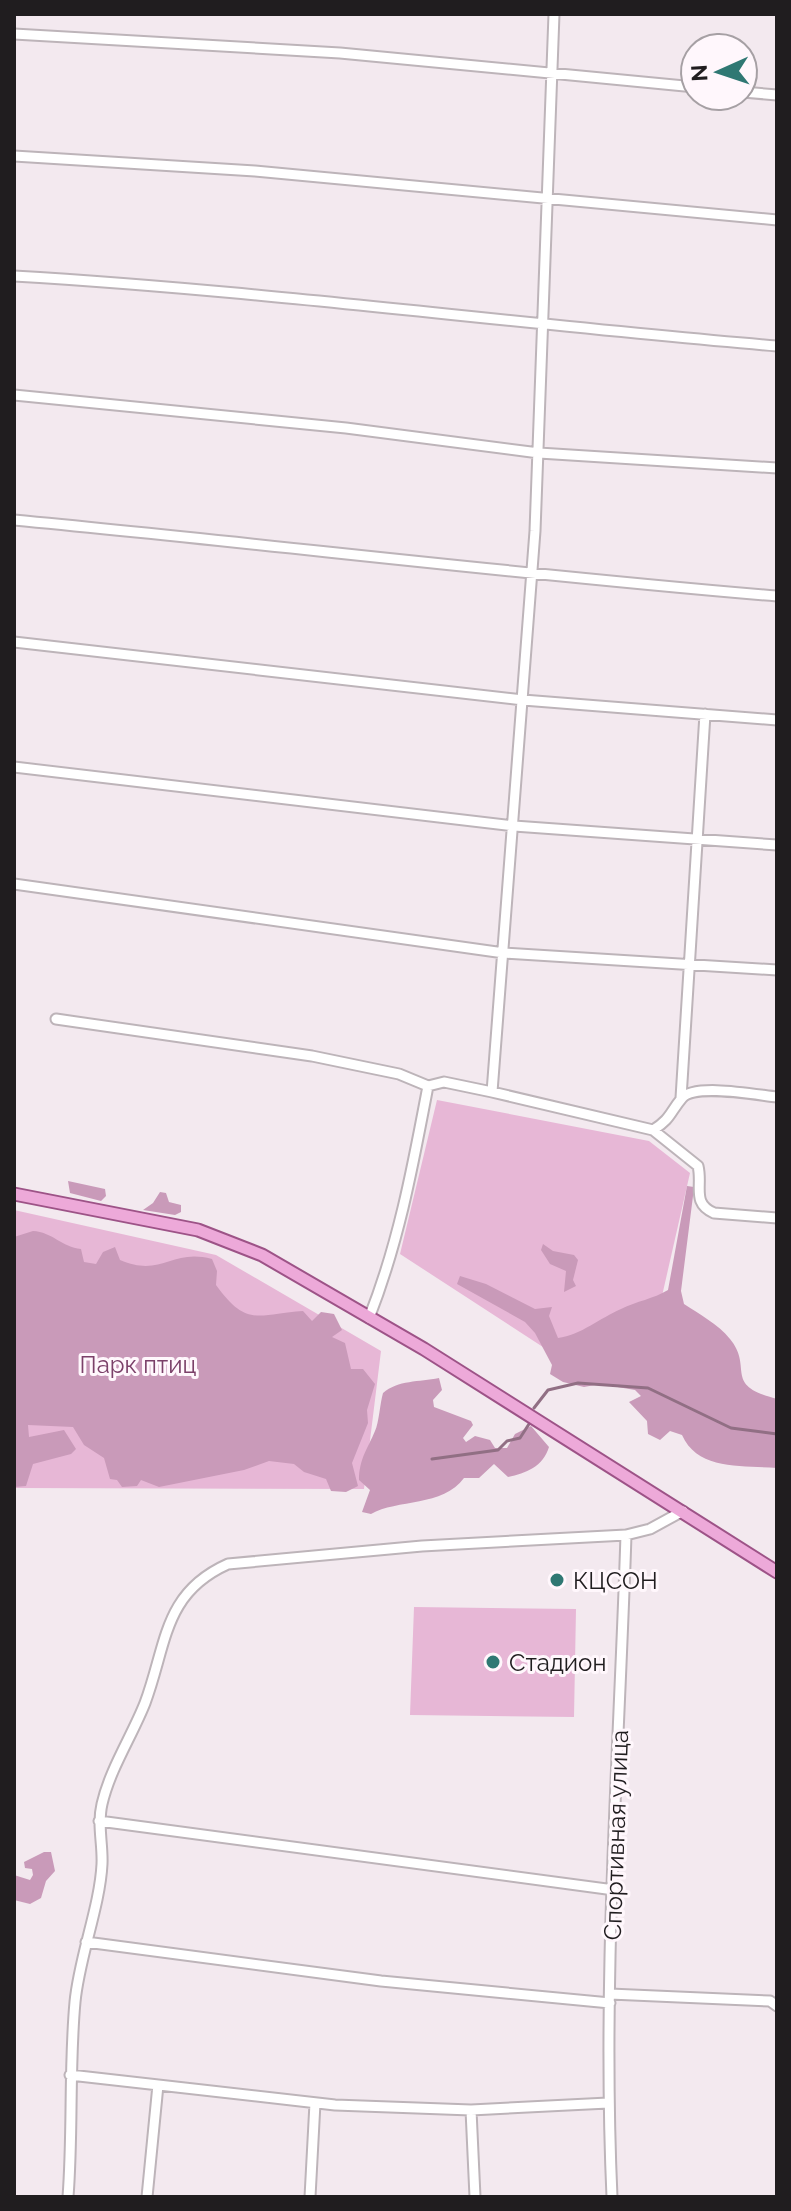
<svg xmlns="http://www.w3.org/2000/svg" width="791" height="2211" font-family="Raleway,sans-serif">
<rect width="100%" height="100%" fill="#f3e9ef"/>
<path fill="#e7b7d6" d="M 437,1100 L 649,1141 L 690,1173 L 662,1296 L 546,1349 L 400,1254 Z
M 14,1210 L 216,1255 L 381,1351 L 364,1489 L 14,1488 Z
M 414,1607 L 576,1609 L 574,1717 L 410,1715 Z"/>
<path fill="#c99ab9" d="M 68,1181 L 105,1189 L 106,1196 L 101,1201 L 70,1193 Z
M 687,1186 L 694,1187 L 693,1196 L 681,1291 L 684,1304 C 699,1314 718,1324 730,1339 C 754,1368 722,1385 777,1399 L 777,1468 C 742,1465 698,1471 682,1435 L 670,1431 L 660,1440 L 648,1434 L 647,1421 L 629,1402 L 641,1396 L 635,1390 L 600,1384 L 584,1387 L 563,1382 L 550,1374 L 552,1365 L 535,1333 L 525,1322 L 457,1284 L 460,1276 L 486,1284 L 535,1309 L 552,1307 L 549,1316 L 558,1338 C 581,1335 600,1318 621,1309 C 637,1301 653,1299 668,1290 Z
M 160,1192 L 166,1193 L 169,1202 L 181,1205 L 181,1212 L 175,1215 L 143,1210 L 153,1203 Z
M 33,1231 C 52,1232 62,1247 81,1249 L 84,1262 L 96,1264 L 103,1252 L 115,1247 L 120,1260 C 162,1278 171,1248 212,1259 L 217,1271 L 216,1285 C 247,1328 258,1314 303,1311 L 312,1321 L 321,1312 L 334,1314 L 342,1330 L 332,1337 L 345,1343 L 351,1369 L 363,1369 L 375,1384 L 367,1410 L 368,1423 L 352,1463 L 358,1486 L 346,1492 L 331,1491 L 326,1479 L 304,1472 L 294,1464 L 269,1461 L 244,1470 L 159,1487 L 141,1480 L 137,1486 L 122,1487 L 117,1480 L 110,1479 L 104,1458 L 84,1445 L 73,1427 L 28,1425 L 29,1437 L 64,1430 L 76,1449 L 71,1454 L 33,1464 L 26,1486 L 14,1487 L 14,1237 Z
M 543,1244 L 553,1251 L 574,1255 L 578,1260 L 573,1280 L 576,1286 L 564,1292 L 566,1271 L 550,1264 L 541,1250 Z
M 439,1378 L 442,1390 L 433,1400 L 434,1407 L 471,1421 L 473,1425 L 463,1438 L 466,1442 L 475,1436 L 490,1440 L 495,1448 L 507,1448 L 515,1434 L 531,1426 L 549,1447 C 543,1467 526,1473 508,1477 L 494,1464 L 479,1478 L 464,1478 C 443,1507 397,1499 371,1514 L 362,1512 L 370,1490 L 359,1480 C 359,1459 368,1448 375,1431 C 379,1423 380,1403 383,1393 C 398,1380 419,1382 439,1378 Z
M 44,1852 L 51,1852 L 55,1871 L 46,1881 L 41,1898 L 30,1904 L 14,1900 L 14,1875 L 30,1880 L 33,1875 L 32,1869 L 25,1868 L 24,1862 Z"/>
<g fill="none" stroke-linecap="round" stroke-linejoin="round">
<path stroke="#916f84" stroke-width="3" d="M 534,1408 L 548,1390 L 578,1383 L 648,1388 L 731,1428 L 777,1434
M 432,1459 L 498,1450 L 507,1441 L 520,1438 L 529,1424"/>
<g stroke="#bdb4b9" stroke-width="13">
<path id="minor" d="M 14,34 L 340,53 L 695,87
M 743,92 L 777,95
M 14,156 L 255,171 L 777,220
M 14,276 C 269,291 523,325 777,346
M 14,395 L 346,428 L 539,453 L 777,468
M 14,520 C 269,544 522,575 777,596
M 14,642 L 523,700 L 777,720
M 14,767 L 514,826 L 777,845
M 14,884 L 504,953 L 777,970
M 56,1019 L 312,1056 L 399,1074 L 428,1086 L 444,1082 L 492,1092 L 653,1130 L 698,1166 C 703,1186 691,1203 714,1213 L 777,1218
M 492,1092 L 535,531 L 554,14
M 681,1098 L 705,714
M 653,1130 C 671,1119 670,1112 682,1098 C 695,1083 757,1095 777,1097
M 369,1318 C 399,1242 413,1165 428,1086
M 99,1821 L 614,1890
M 86,1942 L 381,1981 L 610,2003
M 610,1994 L 770,2001 L 777,2006
M 70,2075 L 335,2105 L 471,2110 L 608,2103
M 471,2110 L 475,2197
M 68,2197 C 73,2132 69,2067 75,2002 C 79,1958 100,1906 102,1864 C 103,1844 97,1825 102,1804 C 110,1769 132,1736 145,1703 C 167,1644 163,1593 228,1564 L 422,1546 L 626,1535
M 147,2197 L 158,2085
M 310,2197 L 315,2103
M 612,2197 C 602,1977 619,1755 626,1535 L 650,1529 L 683,1511"/>
</g>
<g stroke="#9d5387" stroke-width="15">
<path id="major" d="M 14,1194 L 198,1230 L 262,1255 L 424,1349 L 777,1572"/>
</g>
<use href="#minor" stroke="#fff" stroke-width="9"/>
<use href="#major" stroke="#eda9d9" stroke-width="11"/>
</g>
<g fill="#2f7873" stroke="#fff7fc" stroke-width="3">
<circle cx="557" cy="1580" r="8"/>
<circle cx="493" cy="1662" r="8"/>
</g>
<g text-anchor="middle" dominant-baseline="central" stroke-width="6" stroke-linejoin="round" paint-order="stroke">
<g font-size="24" fill="#7b4069" stroke="#fff7fc">
<text x="138" y="1364">Парк птиц</text>
</g>
<g font-size="24" fill="#201d1f" stroke="#fff7fc" text-anchor="start">
<text x="573" y="1580">КЦСОН</text>
<text x="509" y="1662">Стадион</text>
</g>
<g font-size="24" fill="#201d1f" stroke="#fff7fc">
<text transform="translate(616 1835) rotate(-88)">Спортивная улица</text>
</g>
</g>
<rect width="791" height="2211" fill="none" stroke="#201d1f" stroke-width="32"/>
<g transform="translate(719 72) rotate(267)"><circle r="38" fill="#fff7fc" stroke="#a6a0a4" stroke-width="2"/>
<path d="M0-6L14 30L0 20L-14 30Z" fill="#2f7873"/>
<text y="-12" font-size="22" font-weight="bold" text-anchor="middle" fill="#201d1f">N</text>
</g>
</svg>
